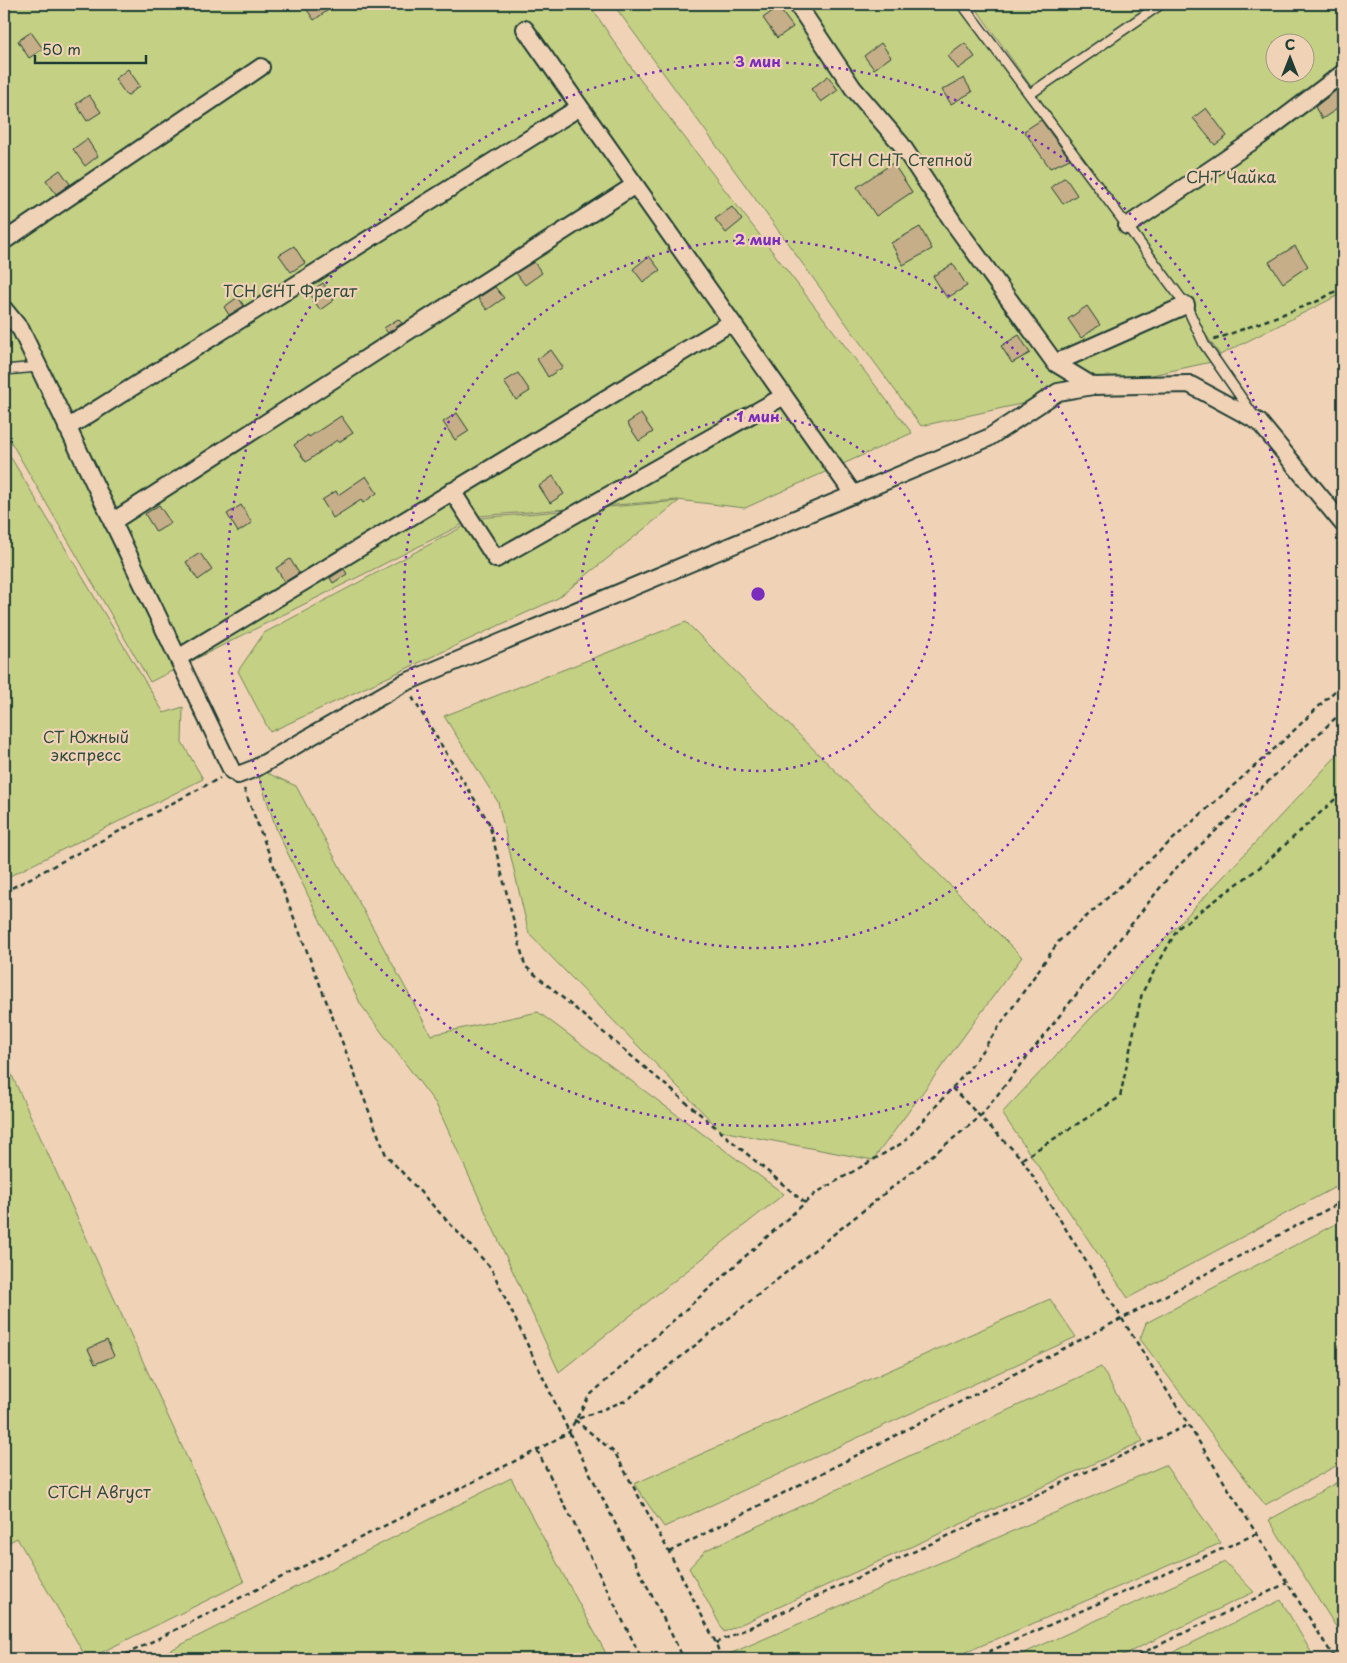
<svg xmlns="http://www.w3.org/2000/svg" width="1347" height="1663" font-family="'Playpen Sans',sans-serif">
<rect width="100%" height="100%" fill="#f0d3b6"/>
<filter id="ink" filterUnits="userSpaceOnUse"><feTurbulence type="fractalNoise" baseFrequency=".02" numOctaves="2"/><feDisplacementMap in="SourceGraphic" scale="10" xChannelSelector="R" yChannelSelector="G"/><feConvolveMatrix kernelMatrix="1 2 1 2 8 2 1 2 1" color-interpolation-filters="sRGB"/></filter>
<g filter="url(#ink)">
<path fill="#c4d083" stroke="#72865c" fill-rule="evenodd" d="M 4,4 L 589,4 L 635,73 L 912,433 L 745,508 L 677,500 L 479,516 L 150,682 L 4,430 Z
M 613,4 L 963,4 L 1220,360 L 921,426 Z
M 973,4 L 1343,4 L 1343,293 L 1220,355 ZM 1274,42 L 1304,42 L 1304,72 L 1274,72 Z
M 4,446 L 164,713 L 183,707 L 182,742 L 203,779 L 4,879 Z
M 679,501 L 558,598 L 270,732 L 238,671 L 264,633 L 479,518 Z
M 686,622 L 1022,957 L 873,1160 L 721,1131 L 529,934 L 498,802 L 444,716 Z
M 1343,749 L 1343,1183 L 1128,1298 L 1002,1113 Z
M 256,768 L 296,786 L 431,1035 L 538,1012 L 784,1194 L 559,1372 L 436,1104 L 361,1005 L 277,831 Z
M 4,1058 L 244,1582 L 88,1659 L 87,1659 L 17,1538 L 4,1545 Z
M 1343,1220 L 1343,1462 L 1265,1505 L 1140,1339 L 1146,1323 Z
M 1050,1299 L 1076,1337 L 664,1527 L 634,1484 Z
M 1101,1367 L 1143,1441 L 724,1632 L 689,1568 L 706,1550 Z
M 1165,1465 L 1221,1543 L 950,1659 L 730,1659 L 727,1655 Z
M 511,1478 L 609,1659 L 153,1659 Z
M 1343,1479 L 1343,1638 L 1269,1520 Z
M 1225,1562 L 1254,1592 L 1115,1659 L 1011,1659 Z
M 1281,1600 L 1315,1659 L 1159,1659 Z"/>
<path fill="#c5ae88" stroke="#1f3d34" d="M 303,4 L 337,4 L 314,20 Z
M 778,7 L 793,27 L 777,38 L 763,18 Z
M 31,32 L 43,49 L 29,58 L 18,41 Z
M 881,43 L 891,57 L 874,69 L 864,56 Z
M 965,43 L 975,57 L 958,69 L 948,56 Z
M 128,69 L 140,86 L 127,96 L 115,79 Z
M 828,76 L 838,90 L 821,102 L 811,89 Z
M 964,78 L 972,92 L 951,104 L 942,90 Z
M 1343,85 L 1343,105 L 1322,119 L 1315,107 Z
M 89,95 L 101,112 L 87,121 L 76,104 Z
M 1206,108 L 1227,136 L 1215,145 L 1193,118 Z
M 1041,120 L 1054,138 L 1070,159 L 1050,168 L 1024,131 Z
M 87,139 L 98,156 L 85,166 L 73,149 Z
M 893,163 L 912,192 L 876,216 L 857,187 Z
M 60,170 L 70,184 L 56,194 L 46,180 Z
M 1065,177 L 1077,195 L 1063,204 L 1051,187 Z
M 732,207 L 742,220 L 726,233 L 715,219 Z
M 920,227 L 932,249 L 903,265 L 891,243 Z
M 294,246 L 305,263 L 291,272 L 279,255 Z
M 1295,246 L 1308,266 L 1283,283 L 1269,262 Z
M 649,256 L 660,270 L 643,282 L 633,269 Z
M 534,262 L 542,273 L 525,285 L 516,273 Z
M 953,264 L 967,286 L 947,298 L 933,276 Z
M 323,283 L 334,300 L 320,310 L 309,292 Z
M 495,287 L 504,298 L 487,310 L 478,298 Z
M 238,297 L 244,306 L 229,315 L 224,307 Z
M 1087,306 L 1100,325 L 1081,338 L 1068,319 Z
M 398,319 L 402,323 L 388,333 L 384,328 Z
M 1019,335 L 1030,353 L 1012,363 L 1001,346 Z
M 551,350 L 563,367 L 548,377 L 537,359 Z
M 518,373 L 530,391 L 516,400 L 504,382 Z
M 457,413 L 469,431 L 455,440 L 443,422 Z
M 641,414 L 653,432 L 639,441 L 627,423 Z
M 341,416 L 353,433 L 339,442 L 337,440 L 306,462 L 294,445 L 308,435 L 309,437 Z
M 366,476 L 377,493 L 363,503 L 361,500 L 333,518 L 322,500 L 336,491 L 338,495 Z
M 553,476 L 564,494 L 550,503 L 539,486 Z
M 159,505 L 171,523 L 156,532 L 145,514 Z
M 241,505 L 252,523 L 238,532 L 227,514 Z
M 200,553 L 212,570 L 198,580 L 186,562 Z
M 290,559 L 299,573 L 285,582 L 276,568 Z
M 344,569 L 347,574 L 333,583 L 330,578 Z
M 107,1340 L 114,1356 L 95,1364 L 88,1349 Z"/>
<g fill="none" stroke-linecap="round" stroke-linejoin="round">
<g stroke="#1f3d34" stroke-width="12">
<path id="service" d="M 962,4 L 1186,305 L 1204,344 L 1254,416
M 1030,94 L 1161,4
M 4,370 L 38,367"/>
</g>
<g stroke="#1f3d34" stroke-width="20">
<path id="minor" d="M 797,4 L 853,88 L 901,144 L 955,225 L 1055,363 L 1093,386
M 525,29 L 854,495
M 1127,226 L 1260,136 L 1343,73
M 4,241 L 261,67
M 4,309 L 21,330 L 232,771
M 1055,363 L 1186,305
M 67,428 L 580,107
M 452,491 L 496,559 L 784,396
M 112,522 L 635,185
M 178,658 L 732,322
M 238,775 L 256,768 L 404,683 L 988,438 L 1058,392 L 1093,386 L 1189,384 L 1259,422 L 1343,524"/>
</g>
<path stroke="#1f3d34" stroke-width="2.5" stroke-dasharray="5 4" stroke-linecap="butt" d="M 1214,340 L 1318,301 L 1343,287
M 412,697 L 489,823 L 525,966 L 805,1203
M 244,789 L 386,1155 L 491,1268 L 569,1432 L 684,1659
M 4,892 L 220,778
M 952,1088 L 1022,1159 L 1335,1659
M 1022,1159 L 1120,1097 L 1142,993 L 1178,928 L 1264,864 L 1343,792
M 537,1450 L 642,1659
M 669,1552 L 1121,1319 L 1343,1201
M 716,1643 L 1188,1425
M 117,1659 L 537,1450 L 569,1432 L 589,1396 L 816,1193 L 904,1142 L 970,1068 L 1059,941 L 1283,741 L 1343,683
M 721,1659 L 716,1643 L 669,1552 L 615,1453 L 575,1420 L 627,1400 L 980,1117 L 1174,870 L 1343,711
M 972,1659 L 1256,1534
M 1130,1659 L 1287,1583"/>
<use href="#service" stroke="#f0d3b6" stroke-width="9"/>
<use href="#minor" stroke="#f0d3b6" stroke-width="16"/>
</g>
</g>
<g fill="none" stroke="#7b2cbf" stroke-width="2.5" stroke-dasharray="2.5 5">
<circle cx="758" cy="594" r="177"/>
<circle cx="758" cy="594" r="354"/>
<circle cx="758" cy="594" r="532"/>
</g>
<g text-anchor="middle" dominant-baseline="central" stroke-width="4.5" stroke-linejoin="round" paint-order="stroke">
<g font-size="16" fill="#304c3c" stroke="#f0d3b6">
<text x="901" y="159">ТСН СНТ Степной</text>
<text x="1231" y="176">СНТ Чайка</text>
<text x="290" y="290">ТСН СНТ Фрегат</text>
<text x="86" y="736">СТ Южный<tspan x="86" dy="18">экспресс</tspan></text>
<text x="99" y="1491">СТСН Август</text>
</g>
</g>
<circle cx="758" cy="594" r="8" fill="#7b2cbf" stroke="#f0d3b6" stroke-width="2.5"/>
<g font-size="15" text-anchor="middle" font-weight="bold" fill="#7b2cbf" stroke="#f0d3b6" stroke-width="4.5" stroke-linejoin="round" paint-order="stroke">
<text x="758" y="67">3 мин</text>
<text x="758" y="245">2 мин</text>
<text x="758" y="422">1 мин</text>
</g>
<rect width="1347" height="1663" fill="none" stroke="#f0d3b6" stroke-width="20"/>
<rect x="10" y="10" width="1327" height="1643" fill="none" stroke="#1f3d34" stroke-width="2" filter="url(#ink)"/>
<g transform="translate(1290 58)"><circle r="24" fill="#f0d3b6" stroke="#9c9782"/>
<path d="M0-4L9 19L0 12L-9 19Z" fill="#1f3d34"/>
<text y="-8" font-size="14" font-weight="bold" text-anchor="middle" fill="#1f3d34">С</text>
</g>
<path d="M35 55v8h111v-8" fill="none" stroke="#1f3d34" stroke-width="2.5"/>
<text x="42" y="55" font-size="15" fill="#1f3d34" stroke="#f0d3b6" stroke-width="4" paint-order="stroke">50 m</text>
</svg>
